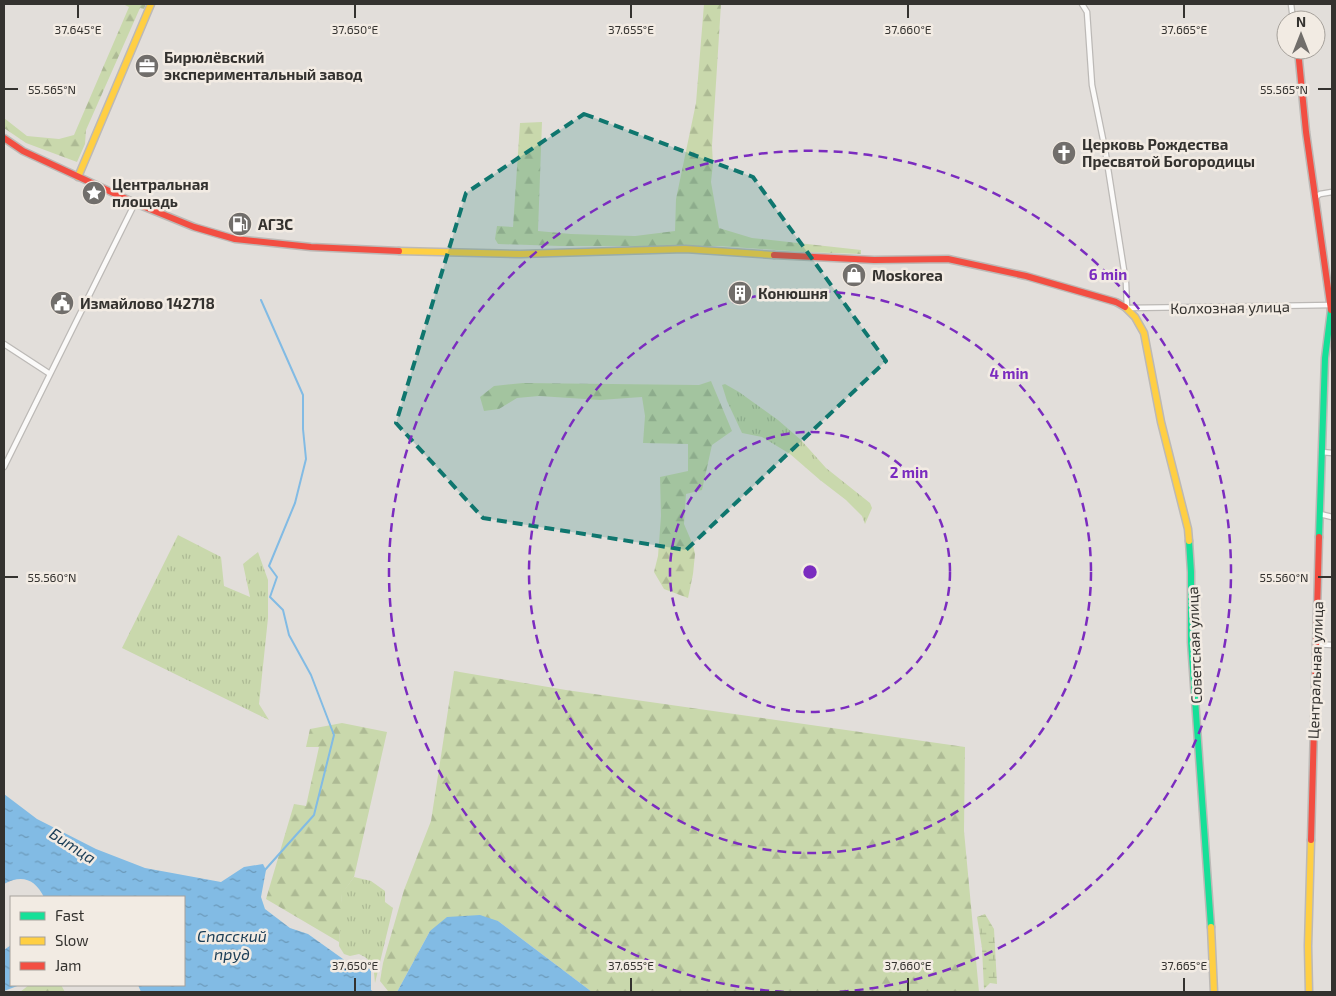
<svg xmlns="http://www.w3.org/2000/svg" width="1336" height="996" font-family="'Exo 2',sans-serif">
<defs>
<pattern id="grass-tufts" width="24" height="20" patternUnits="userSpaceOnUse" patternTransform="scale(1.25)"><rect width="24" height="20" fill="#c9d8ac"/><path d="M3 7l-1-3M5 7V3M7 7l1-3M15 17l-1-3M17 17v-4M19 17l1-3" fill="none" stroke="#adba94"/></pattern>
<pattern id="forest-firs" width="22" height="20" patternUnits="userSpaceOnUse" patternTransform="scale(1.25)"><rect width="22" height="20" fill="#c9d8ac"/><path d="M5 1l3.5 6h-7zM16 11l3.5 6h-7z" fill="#adba94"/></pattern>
<pattern id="wetland-marsh" width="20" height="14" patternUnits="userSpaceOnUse" patternTransform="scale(1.25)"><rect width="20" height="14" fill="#c9d8ac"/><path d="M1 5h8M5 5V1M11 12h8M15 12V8" fill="none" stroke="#adba94"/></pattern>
<pattern id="water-ripples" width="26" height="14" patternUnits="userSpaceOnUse" patternTransform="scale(1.25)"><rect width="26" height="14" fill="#82bbe4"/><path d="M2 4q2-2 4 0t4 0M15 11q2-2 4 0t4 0" fill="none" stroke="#6b99b9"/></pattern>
</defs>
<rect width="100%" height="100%" fill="#e2deda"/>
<path fill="url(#grass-tufts)" d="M 725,384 L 739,392 L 778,420 L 801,440 L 826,468 L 870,503 L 872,508 L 865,524 L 862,516 L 846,500 L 820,480 L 790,454 L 762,437 L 742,433 L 727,401 L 722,385 Z
M 178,535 L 221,557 L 224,586 L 250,597 L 243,564 L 258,552 L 268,580 L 268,618 L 259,704 L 269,720 L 122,648 Z
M 354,877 L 371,881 L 385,891 L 385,902 L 393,908 L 375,983 C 374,968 373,960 359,954 L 350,956 L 344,954 L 339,946 L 340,913 L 342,893 Z"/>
<path fill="url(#forest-firs)" d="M 123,4 L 146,4 L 144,9 L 140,8 L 86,130 L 85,144 L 77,162 L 26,143 L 4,128 L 4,118 L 27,136 L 59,139 L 74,135 L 129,7 Z
M 704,4 L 721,4 L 712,146 L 713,164 L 711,182 L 719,228 L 752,238 L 861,250 L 861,254 L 804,252 L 719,246 L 560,246 L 498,244 L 495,239 L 497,226 L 513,227 L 520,123 L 542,122 L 538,231 L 571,234 L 635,236 L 675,231 L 676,199 L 696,103 Z
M 711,381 L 732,431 L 712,445 L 702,490 L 686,494 L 684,524 L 693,545 L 695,554 L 693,574 L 688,598 L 664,589 L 654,572 L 658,556 L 661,516 L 660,477 L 688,471 L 688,444 L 643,443 L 645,416 L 642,397 L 600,400 L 539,396 L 517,398 L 499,409 L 484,411 L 480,397 L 494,386 L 523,383 L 699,385 Z
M 454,671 L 566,690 L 965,747 L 964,831 L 979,992 L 592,992 L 498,921 L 430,931 L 397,992 L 388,991 L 380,981 L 383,963 L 404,890 L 431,821 Z
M 342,723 L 387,732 L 354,877 L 342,894 L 339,942 L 266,899 L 294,804 L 306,806 L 319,747 L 306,747 L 310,729 Z
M 29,985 L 61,985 L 65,992 L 20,992 Z"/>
<path fill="url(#wetland-marsh)" d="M 985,914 L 994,929 L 997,984 L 990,983 L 984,989 L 982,948 L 977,917 Z"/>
<path fill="url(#water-ripples)" d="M 4,794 L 37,819 L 96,849 L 145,868 L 221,882 L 244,867 L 263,864 L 266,870 L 261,897 L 265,909 L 290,928 L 308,934 L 350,964 L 366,965 L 371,971 L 371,990 L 374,992 L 141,992 L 138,985 L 184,985 L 184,897 L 44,897 C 35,879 22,874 4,884 Z
M 480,915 L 498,921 L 592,992 L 397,992 L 430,931 L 447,917 Z
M 11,945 L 11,985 L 20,985 L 4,991 L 4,950 Z"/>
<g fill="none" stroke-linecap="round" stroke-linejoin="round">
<path stroke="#82bbe4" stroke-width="2" d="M 261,300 L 303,395 L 303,429 L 306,459 L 295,503 L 269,566 L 277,577 L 270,597 L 283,610 L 289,635 L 311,675 L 334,735 L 314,815 L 264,871"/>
<g stroke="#bcb9b6" stroke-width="7">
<path id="street" d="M 1082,4 L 1087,12 L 1092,85 L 1105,149 L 1126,283 L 1127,308 L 1332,305
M 1291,4 L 1293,20
M 1316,197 L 1320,194 L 1332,192
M 4,344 L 50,374
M 1322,452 L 1332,453
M 4,467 L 135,203
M 1320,514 L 1332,517
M 1315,644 L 1332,645"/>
</g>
<g stroke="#bcb9b6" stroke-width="9">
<path id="fast" d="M 1319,537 L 1325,358 L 1331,310
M 1189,541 L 1191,572 L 1191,642 L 1211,927"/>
</g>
<g stroke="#bcb9b6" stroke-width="9">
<path id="slow" d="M 78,177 L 151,4
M 399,251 L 520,254 L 685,249 L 774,255
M 1125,307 L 1135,317 L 1144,333 L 1161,422 L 1188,529 L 1189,541
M 1211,927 L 1214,992
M 1309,992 L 1308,946 L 1311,840"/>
</g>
<g stroke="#bcb9b6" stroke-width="9">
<path id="jam" d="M 1298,50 L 1306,132 L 1331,310
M 4,138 L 23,151 L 135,203 L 194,227 L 235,239 L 311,247 L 399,251
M 774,255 L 874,260 L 948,259 L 1026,276 L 1116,302 L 1125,307
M 1311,840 L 1319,537"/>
</g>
<use href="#street" stroke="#fbfaf9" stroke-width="4.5"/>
<use href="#fast" stroke="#16e098" stroke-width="6"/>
<use href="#slow" stroke="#ffcf43" stroke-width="6"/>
<use href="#jam" stroke="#f24e42" stroke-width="6"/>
</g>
<path fill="#0f766e" fill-opacity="0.2" stroke="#0f766e" stroke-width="4" stroke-dasharray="10 6" stroke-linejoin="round" d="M 584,114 L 753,177 L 886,361 L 686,550 L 483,518 L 396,423 L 466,193 Z"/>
<path fill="none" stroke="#34322f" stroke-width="2" d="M 78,5 L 78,18M 355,5 L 355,18M 631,5 L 631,18M 908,5 L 908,18M 1184,5 L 1184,18M 5,89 L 18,89M 1318,89 L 1331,89M 5,577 L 18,577M 1318,577 L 1331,577M 355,978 L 355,991M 631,978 L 631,991M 908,978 L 908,991M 1184,978 L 1184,991"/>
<g fill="none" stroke="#7b2cbf" stroke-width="2.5" stroke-dasharray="9 6">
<circle cx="810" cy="572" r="140"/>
<circle cx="810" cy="572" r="281"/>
<path d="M784 992A421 421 0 1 1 836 992"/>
</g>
<defs>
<g id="office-disc" transform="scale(1.25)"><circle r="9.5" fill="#716e6b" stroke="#f2ebe3"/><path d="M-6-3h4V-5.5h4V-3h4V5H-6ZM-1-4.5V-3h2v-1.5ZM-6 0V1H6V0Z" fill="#fff"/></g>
<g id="church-disc" transform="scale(1.25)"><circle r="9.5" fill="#716e6b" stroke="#f2ebe3"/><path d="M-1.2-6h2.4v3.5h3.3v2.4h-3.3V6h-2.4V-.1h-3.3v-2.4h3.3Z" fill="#fff"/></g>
<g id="sight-disc" transform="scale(1.25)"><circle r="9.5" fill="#716e6b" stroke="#f2ebe3"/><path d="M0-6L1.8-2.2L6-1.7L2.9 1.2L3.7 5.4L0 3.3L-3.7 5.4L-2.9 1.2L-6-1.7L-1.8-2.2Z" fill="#fff"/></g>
<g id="fuel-disc" transform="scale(1.25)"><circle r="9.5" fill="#716e6b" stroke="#f2ebe3"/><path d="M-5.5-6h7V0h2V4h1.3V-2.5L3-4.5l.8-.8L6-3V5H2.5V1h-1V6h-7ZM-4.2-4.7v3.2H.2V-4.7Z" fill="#fff"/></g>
<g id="shop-disc" transform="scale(1.25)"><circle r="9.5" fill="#716e6b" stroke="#f2ebe3"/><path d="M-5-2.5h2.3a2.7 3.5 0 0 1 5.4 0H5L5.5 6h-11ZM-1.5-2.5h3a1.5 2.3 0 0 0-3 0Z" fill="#fff"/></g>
<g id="building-disc" transform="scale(1.25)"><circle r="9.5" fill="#716e6b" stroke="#f2ebe3"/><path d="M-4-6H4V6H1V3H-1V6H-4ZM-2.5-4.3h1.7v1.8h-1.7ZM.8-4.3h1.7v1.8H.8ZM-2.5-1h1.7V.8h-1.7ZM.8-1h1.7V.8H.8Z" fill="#fff"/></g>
<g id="civic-disc" transform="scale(1.25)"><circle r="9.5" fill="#716e6b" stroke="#f2ebe3"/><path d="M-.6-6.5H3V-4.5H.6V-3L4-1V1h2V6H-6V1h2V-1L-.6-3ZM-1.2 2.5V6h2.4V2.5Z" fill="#fff"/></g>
</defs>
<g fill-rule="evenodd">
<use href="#office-disc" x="147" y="66"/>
<use href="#church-disc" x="1064" y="153"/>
<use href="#sight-disc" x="94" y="193"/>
<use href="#fuel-disc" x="240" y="224"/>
<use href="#shop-disc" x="854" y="275"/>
<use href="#building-disc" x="740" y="293"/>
<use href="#civic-disc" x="62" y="303"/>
</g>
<g text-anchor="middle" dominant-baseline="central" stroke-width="5" stroke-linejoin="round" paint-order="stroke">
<g font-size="15" font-weight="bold" fill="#34322f" stroke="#f2ebe3" text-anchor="start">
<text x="164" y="57">Бирюлёвский<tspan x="164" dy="17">экспериментальный завод</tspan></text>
<text x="1082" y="144">Церковь Рождества<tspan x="1082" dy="17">Пресвятой Богородицы</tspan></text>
<text x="112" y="184">Центральная<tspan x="112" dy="17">площадь</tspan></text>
<text x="258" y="224">АГЗС</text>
<text x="872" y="275">Moskorea</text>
<text x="758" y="293">Конюшня</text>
<text x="80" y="303">Измайлово 142718</text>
</g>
<g font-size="15" fill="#34322f" stroke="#f2ebe3">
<text transform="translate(1230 307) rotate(-1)">Колхозная улица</text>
<text transform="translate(1194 645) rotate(-92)">Советская улица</text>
<text transform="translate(1315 670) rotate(-88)">Центральная улица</text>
</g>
<g font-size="16" font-style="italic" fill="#1a3d56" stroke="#f2ebe3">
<text transform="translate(73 845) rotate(33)">Битца</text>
<text x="232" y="935">Спасский<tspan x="232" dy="18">пруд</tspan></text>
</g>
</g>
<g font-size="12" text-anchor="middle" fill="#34322f" stroke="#f2ebe3" stroke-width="5" stroke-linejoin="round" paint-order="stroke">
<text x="78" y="34">37.645°E</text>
<text x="355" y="34">37.650°E</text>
<text x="631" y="34">37.655°E</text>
<text x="908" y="34">37.660°E</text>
<text x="1184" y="34">37.665°E</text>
<text x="52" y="94">55.565°N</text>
<text x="1284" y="94">55.565°N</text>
<text x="52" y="582">55.560°N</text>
<text x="1284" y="582">55.560°N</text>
<text x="355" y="970">37.650°E</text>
<text x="631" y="970">37.655°E</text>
<text x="908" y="970">37.660°E</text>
<text x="1184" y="970">37.665°E</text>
</g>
<circle cx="810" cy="572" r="8" fill="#7b2cbf" stroke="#f2ebe3" stroke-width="2.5"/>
<g font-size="15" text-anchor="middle" font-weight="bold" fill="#7b2cbf" stroke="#f2ebe3" stroke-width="5" stroke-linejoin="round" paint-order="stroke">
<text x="1108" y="280">6 min</text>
<text x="1009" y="379">4 min</text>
<text x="909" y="478">2 min</text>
</g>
<rect width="1336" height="996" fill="none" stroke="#34322f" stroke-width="10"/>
<rect x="10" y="896" width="175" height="90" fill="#f2ebe3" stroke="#a6a19b"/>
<rect x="20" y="912" width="25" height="8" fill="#16e098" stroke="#a6a19b"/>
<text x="55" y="921" font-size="15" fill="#34322f">Fast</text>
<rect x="20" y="937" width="25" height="8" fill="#ffcf43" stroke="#a6a19b"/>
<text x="55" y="946" font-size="15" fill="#34322f">Slow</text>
<rect x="20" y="962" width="25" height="8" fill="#f24e42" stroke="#a6a19b"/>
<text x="55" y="971" font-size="15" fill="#34322f">Jam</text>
<g transform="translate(1301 35)"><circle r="24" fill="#f2ebe3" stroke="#a6a19b"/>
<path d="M0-4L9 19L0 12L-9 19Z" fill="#716e6b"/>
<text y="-8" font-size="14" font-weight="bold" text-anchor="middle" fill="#34322f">N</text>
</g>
</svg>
